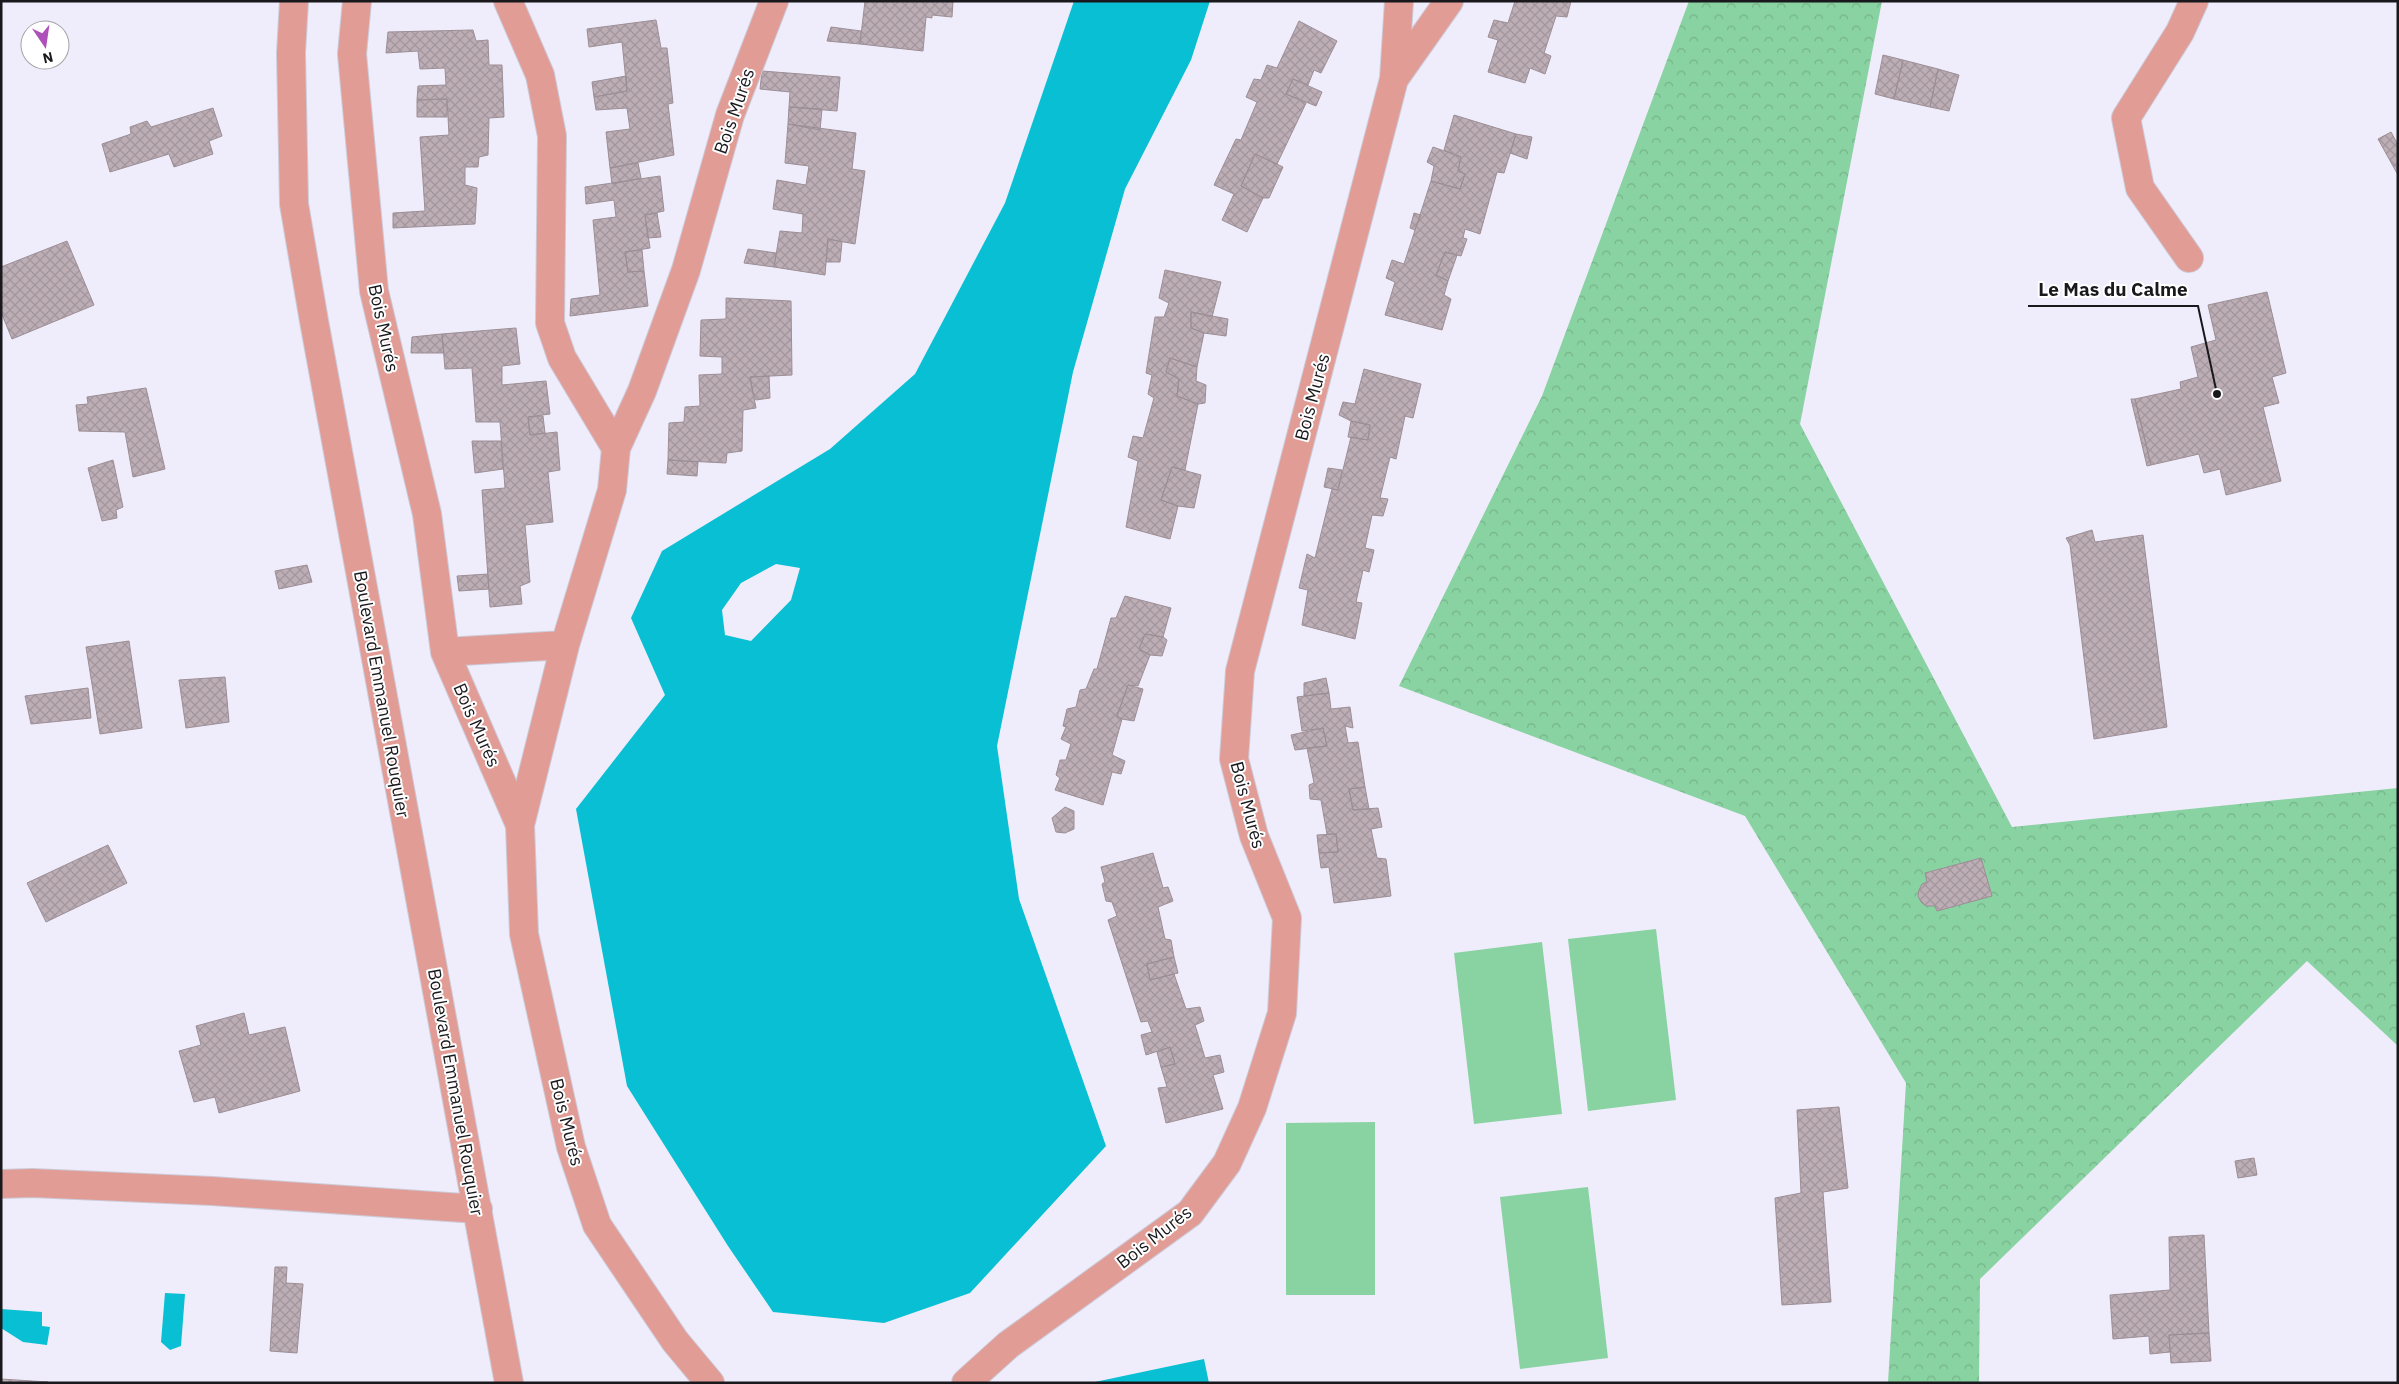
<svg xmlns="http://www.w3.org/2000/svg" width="2399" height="1384" font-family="'IBM Plex Sans',sans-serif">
<defs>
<pattern id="forest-crowns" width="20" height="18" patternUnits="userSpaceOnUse" patternTransform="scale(1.25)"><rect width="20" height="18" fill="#89d2a1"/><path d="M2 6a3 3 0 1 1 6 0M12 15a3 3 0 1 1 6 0" fill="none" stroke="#76b48a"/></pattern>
<pattern id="building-cross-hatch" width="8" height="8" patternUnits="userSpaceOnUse" patternTransform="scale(1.25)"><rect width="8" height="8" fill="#bdaeb6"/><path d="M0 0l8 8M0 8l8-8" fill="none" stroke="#a2959c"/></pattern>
</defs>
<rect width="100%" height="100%" fill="#efecfb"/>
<path fill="url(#forest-crowns)" d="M 1689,1 L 1882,1 L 1800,424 L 2012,827 L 2398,788 L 2398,1046 L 2307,961 L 1980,1279 L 1979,1383 L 1888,1383 L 1906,1083 L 1745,816 L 1399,686 L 1542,396 Z"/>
<path fill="#89d2a1" d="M 1656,929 L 1676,1100 L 1588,1111 L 1568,939 Z
M 1542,942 L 1562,1114 L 1474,1124 L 1454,953 Z
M 1375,1122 L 1375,1295 L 1286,1295 L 1286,1123 Z
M 1588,1187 L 1608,1358 L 1520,1369 L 1500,1197 Z"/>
<path fill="#09bfd3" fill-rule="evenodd" d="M 1074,1 L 1210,1 L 1191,60 L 1125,189 L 1073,372 L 997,746 L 1019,899 L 1106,1146 L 970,1293 L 884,1323 L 773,1312 L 728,1246 L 627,1086 L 576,809 L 665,695 L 631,618 L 662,551 L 830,449 L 915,374 L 1005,203 ZM 776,564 L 800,568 L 791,600 L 751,641 L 725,635 L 722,610 L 741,583 Z
M 165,1293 L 185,1294 L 181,1346 L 170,1350 L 161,1342 Z
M 1,1309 L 42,1312 L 42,1326 L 50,1327 L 47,1345 L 23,1342 L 1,1328 Z
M 1204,1359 L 1209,1383 L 1090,1383 Z"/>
<path fill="url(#building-cross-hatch)" stroke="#9c8e95" d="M 865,1 L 953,1 L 952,17 L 932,15 L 932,18 L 926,17 L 923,51 L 860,44 Z
M 1515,1 L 1571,1 L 1567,17 L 1556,16 L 1544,53 L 1551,56 L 1545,74 L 1530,68 L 1525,83 L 1488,72 L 1498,40 L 1488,37 L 1494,20 L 1508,23 Z
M 656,20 L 661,48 L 667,48 L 673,103 L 668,104 L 674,155 L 610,168 L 606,132 L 630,129 L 627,108 L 596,110 L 594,97 L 627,91 L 622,42 L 589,47 L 587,29 Z
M 1299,21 L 1337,41 L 1321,73 L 1314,70 L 1308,85 L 1293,79 L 1286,94 L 1306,103 L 1277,164 L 1255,154 L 1241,186 L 1263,198 L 1247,232 L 1222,220 L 1234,194 L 1214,185 L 1236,139 L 1241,140 L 1257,102 L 1246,97 L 1254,79 L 1261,80 L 1267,65 L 1277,68 Z
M 831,27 L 861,31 L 860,44 L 827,41 Z
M 473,30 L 476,41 L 488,40 L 489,65 L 502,65 L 504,117 L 489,118 L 488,155 L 479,157 L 478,167 L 465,167 L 465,185 L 477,188 L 475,224 L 393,228 L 393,213 L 425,211 L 420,137 L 449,135 L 447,99 L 417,100 L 418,86 L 446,85 L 445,68 L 420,69 L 418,51 L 386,53 L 388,32 Z
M 1883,55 L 1903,60 L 1894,99 L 1875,94 Z
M 1903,60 L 1938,69 L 1930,107 L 1894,99 Z
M 1938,69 L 1959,75 L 1949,111 L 1930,107 Z
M 762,71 L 840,77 L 837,111 L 789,107 L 790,92 L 760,89 Z
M 626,76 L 627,91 L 594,97 L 592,82 Z
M 1293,79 L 1322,92 L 1316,106 L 1286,94 Z
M 447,99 L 447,117 L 417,117 L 417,100 Z
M 789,107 L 822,109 L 820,130 L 788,124 Z
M 213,108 L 222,136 L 209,141 L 213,154 L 174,167 L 169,154 L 110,172 L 102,144 L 131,134 L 130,127 L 147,121 L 151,127 Z
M 1454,115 L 1516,134 L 1504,173 L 1497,172 L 1480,234 L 1465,229 L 1463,238 L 1467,239 L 1461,256 L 1445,252 L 1436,275 L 1448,281 L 1444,295 L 1451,299 L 1442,330 L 1385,315 L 1395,282 L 1386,278 L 1392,260 L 1404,264 L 1431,181 L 1460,189 L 1465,174 L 1458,171 L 1461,157 L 1444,150 Z
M 788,124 L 856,133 L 852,169 L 865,171 L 855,244 L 828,239 L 825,275 L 774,267 L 780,231 L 802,233 L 803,214 L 773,209 L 777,180 L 806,185 L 809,166 L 785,163 Z
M 2391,132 L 2398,145 L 2398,175 L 2378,139 Z
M 1516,134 L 1532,137 L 1527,159 L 1510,153 Z
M 1433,147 L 1461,157 L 1458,171 L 1465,174 L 1460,189 L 1431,181 L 1434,166 L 1427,162 Z
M 1255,154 L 1283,167 L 1269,198 L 1263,198 L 1241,186 Z
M 638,163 L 641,178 L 612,184 L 610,168 Z
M 660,176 L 664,211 L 645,215 L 650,248 L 625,252 L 628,272 L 644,271 L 648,306 L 570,316 L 571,299 L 600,295 L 593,220 L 616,217 L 614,200 L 586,204 L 585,187 Z
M 657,213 L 661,237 L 648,238 L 645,215 Z
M 1414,213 L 1421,215 L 1415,230 L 1410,228 Z
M 828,239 L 842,242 L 840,262 L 826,262 Z
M 67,241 L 94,305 L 12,339 L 1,312 L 1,267 Z
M 748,249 L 776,253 L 774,267 L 744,263 Z
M 642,250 L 644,271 L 628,272 L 625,252 Z
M 1445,252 L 1457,255 L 1448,281 L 1436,275 Z
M 1165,270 L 1221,282 L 1212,317 L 1191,312 L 1191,328 L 1204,333 L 1197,367 L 1170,358 L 1166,372 L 1179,379 L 1177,396 L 1198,404 L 1185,470 L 1172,467 L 1161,500 L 1178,506 L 1170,539 L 1126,527 L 1138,461 L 1128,457 L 1133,436 L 1143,438 L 1154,398 L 1148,394 L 1152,375 L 1146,373 L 1155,317 L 1164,317 L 1169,303 L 1159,298 Z
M 2267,292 L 2286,373 L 2272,377 L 2279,403 L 2263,407 L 2281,481 L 2226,495 L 2220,469 L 2204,473 L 2199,454 L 2151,465 L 2135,399 L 2181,389 L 2180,382 L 2198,377 L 2191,347 L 2216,340 L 2208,305 Z
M 726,298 L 791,301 L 792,375 L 750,377 L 756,408 L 743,410 L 742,451 L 727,453 L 726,463 L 668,460 L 669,423 L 684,422 L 685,407 L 700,406 L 699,375 L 722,374 L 722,357 L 700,356 L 701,320 L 726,319 Z
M 1191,312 L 1228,319 L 1226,336 L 1204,333 L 1191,328 Z
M 516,328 L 520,364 L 502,366 L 502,385 L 546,381 L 550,414 L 528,417 L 530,435 L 557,432 L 560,470 L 548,472 L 553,522 L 525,525 L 530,582 L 520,586 L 522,604 L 490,607 L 482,490 L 505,488 L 500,422 L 476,422 L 472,368 L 445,369 L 442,334 Z
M 442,334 L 444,353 L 411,353 L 412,337 Z
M 1170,358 L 1197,367 L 1196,381 L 1206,385 L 1205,403 L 1198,404 L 1177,396 L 1179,379 L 1166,372 Z
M 1364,369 L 1421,384 L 1413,418 L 1405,416 L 1396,459 L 1390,457 L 1380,498 L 1388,499 L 1383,516 L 1372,515 L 1365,548 L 1374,550 L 1369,572 L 1363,570 L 1356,602 L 1362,603 L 1355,639 L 1302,625 L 1308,590 L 1299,588 L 1307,554 L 1315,558 L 1332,489 L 1338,490 L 1351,437 L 1368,440 L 1370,425 L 1351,421 L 1339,415 L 1343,402 L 1355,404 Z
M 769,376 L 770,398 L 756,400 L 753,394 L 750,377 Z
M 146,388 L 165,469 L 133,477 L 125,432 L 79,431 L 76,405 L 88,404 L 87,397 Z
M 2131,399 L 2135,399 L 2151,465 L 2147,466 Z
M 543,416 L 545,433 L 530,435 L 528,417 Z
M 1351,421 L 1370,425 L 1368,440 L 1348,437 Z
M 472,441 L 501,441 L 503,469 L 475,473 Z
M 113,460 L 123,507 L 116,510 L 117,518 L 102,521 L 88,468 Z
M 668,460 L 698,462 L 697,476 L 667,474 Z
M 1172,467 L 1201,475 L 1194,508 L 1178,506 L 1161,500 Z
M 1328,468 L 1342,470 L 1338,490 L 1324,487 Z
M 2092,530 L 2095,542 L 2143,535 L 2167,727 L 2094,739 L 2070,545 L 2066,538 Z
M 307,565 L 312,582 L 279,589 L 275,571 Z
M 488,574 L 489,589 L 459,591 L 457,576 Z
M 1125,596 L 1171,608 L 1163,637 L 1145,634 L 1139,649 L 1150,655 L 1138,686 L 1128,685 L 1117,716 L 1122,719 L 1112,755 L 1125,761 L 1121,774 L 1112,772 L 1103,805 L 1055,790 L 1060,778 L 1056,775 L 1060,760 L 1066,760 L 1071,744 L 1061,739 L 1066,727 L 1063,726 L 1067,709 L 1076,707 L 1080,690 L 1086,689 L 1094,669 L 1097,669 L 1111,618 L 1116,618 Z
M 1145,634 L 1163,637 L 1167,640 L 1162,656 L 1150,655 L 1139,649 Z
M 129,641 L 142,728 L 100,734 L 86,647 Z
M 225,677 L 229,722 L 186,728 L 179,680 Z
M 1326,678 L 1329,693 L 1304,696 L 1304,683 Z
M 1128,685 L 1143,689 L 1134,721 L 1122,719 L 1117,716 Z
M 88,688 L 91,718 L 31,724 L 25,696 Z
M 1329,693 L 1331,709 L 1350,707 L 1353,728 L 1345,726 L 1348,743 L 1358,742 L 1365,787 L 1349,789 L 1353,810 L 1378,808 L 1382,827 L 1371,829 L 1377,858 L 1386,859 L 1391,896 L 1334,903 L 1329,867 L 1321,868 L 1319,853 L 1338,852 L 1336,834 L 1327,834 L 1321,800 L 1310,799 L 1309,785 L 1314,783 L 1307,748 L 1327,746 L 1323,728 L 1302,731 L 1297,697 Z
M 1323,728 L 1327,746 L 1295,750 L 1291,735 Z
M 1365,787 L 1369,809 L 1353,810 L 1349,789 Z
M 1065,807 L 1074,811 L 1074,829 L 1065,833 L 1056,832 L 1052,818 Z
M 1336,834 L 1338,852 L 1319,853 L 1317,835 Z
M 108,845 L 127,883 L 46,922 L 27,883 Z
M 1153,853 L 1163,888 L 1168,887 L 1173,901 L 1158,907 L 1165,939 L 1171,940 L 1174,957 L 1147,964 L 1150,980 L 1174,974 L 1186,1009 L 1200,1007 L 1204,1021 L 1195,1025 L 1205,1058 L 1220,1055 L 1224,1072 L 1213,1075 L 1223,1109 L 1166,1123 L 1158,1088 L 1167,1087 L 1161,1067 L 1175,1064 L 1170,1047 L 1146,1055 L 1141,1035 L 1152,1032 L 1148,1021 L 1141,1022 L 1108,920 L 1117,916 L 1112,902 L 1106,901 L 1102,884 L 1105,882 L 1101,867 Z
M 1981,858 L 1992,896 L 1937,911 L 1935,906 L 1926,906 L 1921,902 L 1918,896 L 1919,890 L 1922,884 L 1927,882 L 1925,873 Z
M 1174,957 L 1178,973 L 1150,980 L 1147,964 Z
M 244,1013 L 249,1035 L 285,1027 L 300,1091 L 219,1113 L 215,1097 L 194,1102 L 179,1051 L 201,1045 L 196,1026 Z
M 1170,1047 L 1175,1064 L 1161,1067 L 1157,1052 Z
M 1839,1107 L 1848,1188 L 1823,1192 L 1831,1302 L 1782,1305 L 1775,1198 L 1801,1193 L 1797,1110 Z
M 2254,1158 L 2257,1175 L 2238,1178 L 2235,1161 Z
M 2204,1235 L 2209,1333 L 2169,1335 L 2170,1352 L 2150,1354 L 2149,1336 L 2113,1339 L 2110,1295 L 2170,1290 L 2169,1237 Z
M 275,1267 L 287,1267 L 286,1283 L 303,1284 L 297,1353 L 270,1351 Z
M 2209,1333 L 2211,1361 L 2171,1363 L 2169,1335 Z
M 1,1379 L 48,1382 L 1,1383 Z"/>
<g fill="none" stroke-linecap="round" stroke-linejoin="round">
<g stroke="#cdcad7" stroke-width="30">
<path id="minor" d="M 294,1 L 291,53 L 294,204 L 314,321 L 509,1383
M 357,1 L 352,54 L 374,291 L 427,514 L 445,652 L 520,825
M 508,1 L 540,75 L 552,136 L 550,323 L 562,358 L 616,448
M 1394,79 L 1399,1
M 2189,258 L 2140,188 L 2126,118 L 2180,32 L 2194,1
M 445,652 L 565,645
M 1,1184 L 32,1183 L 212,1191 L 478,1209
M 710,1383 L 675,1341 L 597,1225 L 571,1147 L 524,934 L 520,825 L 565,645 L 612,490 L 616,448 L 642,391 L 686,270 L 730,115 L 774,1
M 966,1383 L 1008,1345 L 1190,1213 L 1227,1163 L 1252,1108 L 1282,1013 L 1287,918 L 1254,836 L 1234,759 L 1240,671 L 1394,79 L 1449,1"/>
</g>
<use href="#minor" stroke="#e19c96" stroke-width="28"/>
</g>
<g text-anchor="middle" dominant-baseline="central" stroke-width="4" stroke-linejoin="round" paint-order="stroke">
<g font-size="18" fill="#19181d" stroke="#fff">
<text transform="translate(734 111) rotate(-71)">Bois Murés</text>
<text transform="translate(384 328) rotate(78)">Bois Murés</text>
<text transform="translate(1312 397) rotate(-75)">Bois Murés</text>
<text transform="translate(382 694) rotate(80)">Boulevard Emmanuel Rouquier</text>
<text transform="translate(477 725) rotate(66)">Bois Murés</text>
<text transform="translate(1248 805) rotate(75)">Bois Murés</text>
<text transform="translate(456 1092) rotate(80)">Boulevard Emmanuel Rouquier</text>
<text transform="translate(567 1122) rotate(76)">Bois Murés</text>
<text transform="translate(1154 1237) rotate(-38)">Bois Murés</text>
</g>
</g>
<path fill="none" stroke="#19181d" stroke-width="2" d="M2217 394L2198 306H2028"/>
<circle fill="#19181d" stroke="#fff" stroke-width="2" cx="2217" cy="394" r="5"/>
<g font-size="19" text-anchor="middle" font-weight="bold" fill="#19181d" stroke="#fff" stroke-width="4" stroke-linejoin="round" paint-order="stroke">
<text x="2113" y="296">Le Mas du Calme</text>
</g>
<rect width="2399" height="1384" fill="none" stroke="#19181d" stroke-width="5"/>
<g transform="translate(45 45) rotate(167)"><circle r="24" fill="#ffffff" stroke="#a3a3a5"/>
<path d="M0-4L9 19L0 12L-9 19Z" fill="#ae50b9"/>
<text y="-8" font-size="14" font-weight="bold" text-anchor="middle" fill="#19181d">N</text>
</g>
</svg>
